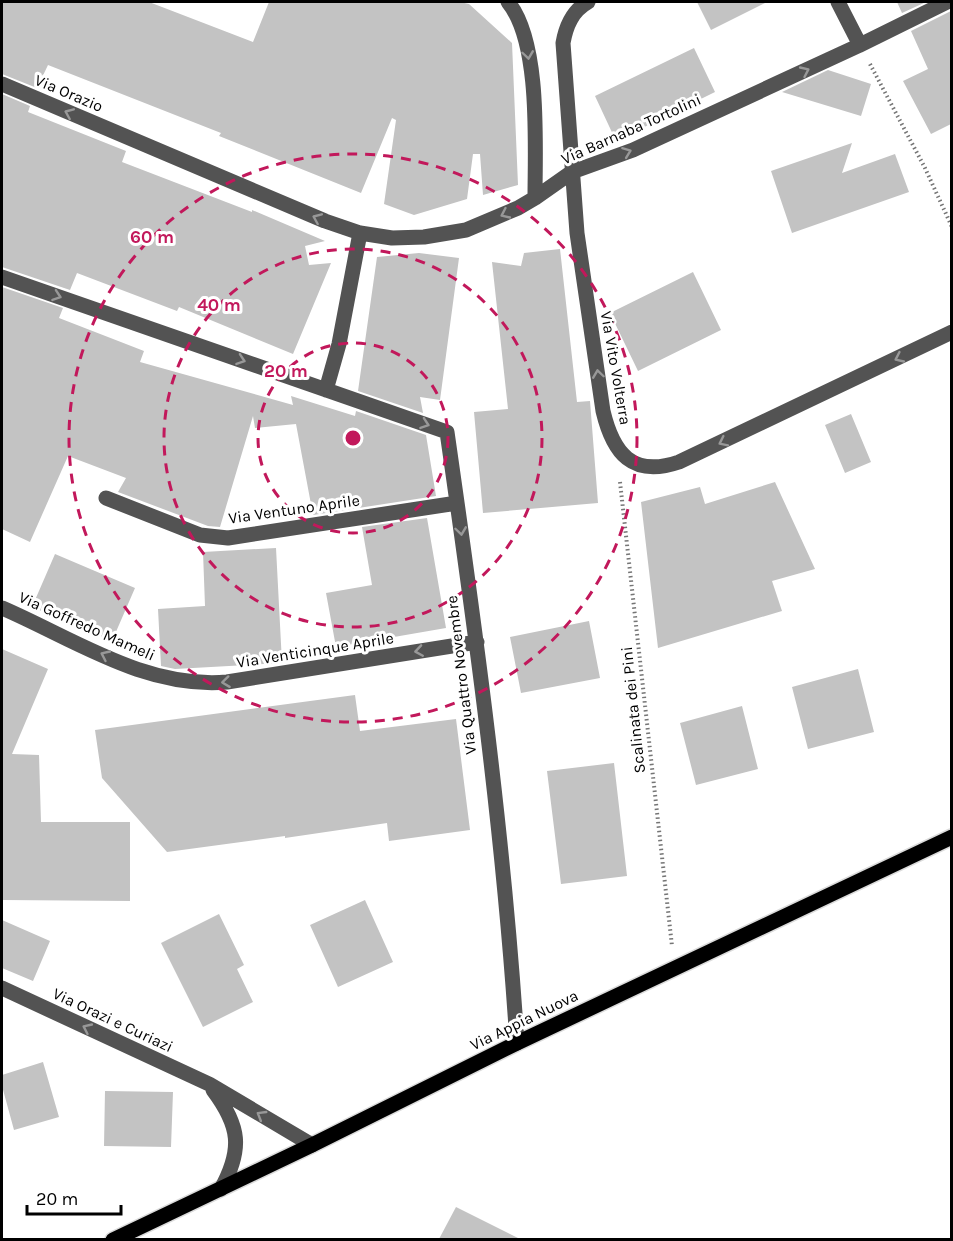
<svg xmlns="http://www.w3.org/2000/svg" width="953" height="1241" font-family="Karla,sans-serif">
<rect width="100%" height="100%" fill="#fff"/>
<path fill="#c3c3c3" d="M 2,2 L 149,2 L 253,42 L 269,2 L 460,2 L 469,4 L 512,43 L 518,185 L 483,195 L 480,154 L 473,154 L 467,199 L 414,215 L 384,204 L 396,120 L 392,118 L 361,193 L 219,136 L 221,133 L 48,65 L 37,88 L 2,74 Z
M 697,2 L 767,2 L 711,30 Z
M 897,2 L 926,2 L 902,13 Z
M 951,11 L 951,124 L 931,134 L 903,81 L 928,69 L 911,31 Z
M 694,48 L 715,92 L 616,141 L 595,96 Z
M 828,70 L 871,84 L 861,116 L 782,92 Z
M 2,94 L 30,106 L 28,112 L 126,151 L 122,162 L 252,212 L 252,210 L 325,241 L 305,246 L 309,265 L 331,263 L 293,354 L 179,307 L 177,311 L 77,273 L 70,290 L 2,267 Z
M 852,143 L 842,173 L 895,154 L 909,192 L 792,233 L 771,171 Z
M 560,249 L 577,402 L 590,401 L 598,503 L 483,513 L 474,412 L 508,409 L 492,262 L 521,266 L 524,253 Z
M 419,253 L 459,258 L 440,400 L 420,397 L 423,413 L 358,391 L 377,257 Z
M 693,272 L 721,330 L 638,371 L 610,313 Z
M 2,287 L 63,308 L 59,318 L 144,351 L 140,362 L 293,405 L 291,396 L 355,416 L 356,411 L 426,435 L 436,496 L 313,515 L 296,424 L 255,428 L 253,416 L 220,527 L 208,526 L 118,492 L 126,478 L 68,456 L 30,542 L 2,529 Z
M 851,414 L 871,462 L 845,473 L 825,425 Z
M 775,482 L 815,569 L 772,581 L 782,611 L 658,648 L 641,502 L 700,487 L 705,504 Z
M 427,518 L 446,628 L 336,647 L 326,593 L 372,585 L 362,527 Z
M 276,548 L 282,663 L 175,669 L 161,666 L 158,609 L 205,606 L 203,552 Z
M 55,554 L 135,588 L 112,641 L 32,607 Z
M 589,621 L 600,678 L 521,693 L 510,637 Z
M 2,649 L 48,669 L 12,754 L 39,755 L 41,822 L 130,822 L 130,901 L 2,900 Z
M 858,669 L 874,732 L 808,749 L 792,687 Z
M 355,695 L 360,731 L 456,719 L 470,830 L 389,841 L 387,823 L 285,838 L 285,836 L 167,852 L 102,778 L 95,730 Z
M 742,706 L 758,769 L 696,785 L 680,723 Z
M 614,763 L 627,876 L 561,884 L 547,771 Z
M 365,900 L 393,962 L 338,987 L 310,925 Z
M 219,914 L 244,965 L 237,969 L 253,1002 L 203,1027 L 161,943 Z
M 2,920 L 50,941 L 33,981 L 2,968 Z
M 43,1062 L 59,1117 L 14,1130 L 2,1086 L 2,1075 Z
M 105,1091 L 173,1092 L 171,1147 L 104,1146 Z
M 456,1207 L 520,1239 L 439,1239 Z"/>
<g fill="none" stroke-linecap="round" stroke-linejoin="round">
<g stroke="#dbdbdb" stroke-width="18">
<path id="major" d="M 113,1240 L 312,1145 L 517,1043 L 952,837"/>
</g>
<path stroke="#757575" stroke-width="4" stroke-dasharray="1.5 3" stroke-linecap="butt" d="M 870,64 L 925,168 L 952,227
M 620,482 L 672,946"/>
<path stroke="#535353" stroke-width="15" d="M 508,2 C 541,42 535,146 535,198
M 588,2 C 572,11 566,26 563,43 L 577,233 L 603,411 C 613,453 632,478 679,462 L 952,332
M 838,2 L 860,45
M 2,84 L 325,221 L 360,233 L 392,238 L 424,237 L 466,230 L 518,208 L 535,198 L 572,172 L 633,150 L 860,45 L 947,2
M 2,277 L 447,432 C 476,634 504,838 517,1043
M 326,390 L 339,344 L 360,233
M 106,498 L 200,535 L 228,538 L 457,503
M 2,608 C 74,639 145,689 227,682 L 477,642
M 2,988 L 209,1084 L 312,1145
M 213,1090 C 240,1126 243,1149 221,1189"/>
<use href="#major" stroke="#000" stroke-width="15"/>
</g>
<defs><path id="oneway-chevron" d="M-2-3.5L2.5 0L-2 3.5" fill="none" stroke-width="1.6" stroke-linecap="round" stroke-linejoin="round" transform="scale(1.5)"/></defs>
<g stroke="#989898">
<use href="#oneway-chevron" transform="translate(528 55) rotate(82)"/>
<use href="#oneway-chevron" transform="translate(805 71) rotate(-25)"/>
<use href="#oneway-chevron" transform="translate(69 113) rotate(-157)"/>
<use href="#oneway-chevron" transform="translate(627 152) rotate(-21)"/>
<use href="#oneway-chevron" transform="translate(505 214) rotate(155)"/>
<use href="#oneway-chevron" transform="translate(317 218) rotate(-157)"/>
<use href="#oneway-chevron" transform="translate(57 296) rotate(19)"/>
<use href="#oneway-chevron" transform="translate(899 358) rotate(155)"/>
<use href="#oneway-chevron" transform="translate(241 360) rotate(19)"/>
<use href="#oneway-chevron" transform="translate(598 374) rotate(-98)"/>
<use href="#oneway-chevron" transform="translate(425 424) rotate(19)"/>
<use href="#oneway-chevron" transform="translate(723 442) rotate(154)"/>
<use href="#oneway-chevron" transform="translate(461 531) rotate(82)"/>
<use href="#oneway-chevron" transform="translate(419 651) rotate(171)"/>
<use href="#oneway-chevron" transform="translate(105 655) rotate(-155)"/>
<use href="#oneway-chevron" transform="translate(226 682) rotate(173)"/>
<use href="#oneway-chevron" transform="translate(87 1028) rotate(-155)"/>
<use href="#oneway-chevron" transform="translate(261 1115) rotate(-149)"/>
</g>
<g fill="none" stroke="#c2185b" stroke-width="3" stroke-dasharray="10 8">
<circle cx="353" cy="438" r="95"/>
<circle cx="353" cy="438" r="189"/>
<circle cx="353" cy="438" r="284"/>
</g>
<g text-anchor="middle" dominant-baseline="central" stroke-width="6" stroke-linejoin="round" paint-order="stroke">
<g font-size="16" fill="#000" stroke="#fff">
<text transform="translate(69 93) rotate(23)">Via Orazio</text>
<text transform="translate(631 129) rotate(-24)">Via Barnaba Tortolini</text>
<text transform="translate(616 368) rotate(80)">Via Vito Volterra</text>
<text transform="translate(294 509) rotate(-8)">Via Ventuno Aprile</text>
<text transform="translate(87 626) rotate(24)">Via Goffredo Mameli</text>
<text transform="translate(315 650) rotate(-9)">Via Venticinque Aprile</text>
<text transform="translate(461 675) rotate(-97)">Via Quattro Novembre</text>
<text transform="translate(633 710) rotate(-96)">Scalinata dei Pini</text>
<text transform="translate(113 1020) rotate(25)">Via Orazi e Curiazi</text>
<text transform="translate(524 1020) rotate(-26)">Via Appia Nuova</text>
</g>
</g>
<circle cx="353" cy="438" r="9" fill="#c2185b" stroke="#fff" stroke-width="3"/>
<g font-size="18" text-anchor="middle" font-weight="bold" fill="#c2185b" stroke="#fff" stroke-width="6" stroke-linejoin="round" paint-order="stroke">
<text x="152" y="243">60 m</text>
<text x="219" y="311">40 m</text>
<text x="286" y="377">20 m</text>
</g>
<rect width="953" height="1241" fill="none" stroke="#000000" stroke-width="6"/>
<path d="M27 1205v9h94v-9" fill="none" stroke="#000000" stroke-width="3"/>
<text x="36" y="1205" font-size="18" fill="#000000" stroke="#ffffff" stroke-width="4.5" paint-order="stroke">20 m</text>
</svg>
